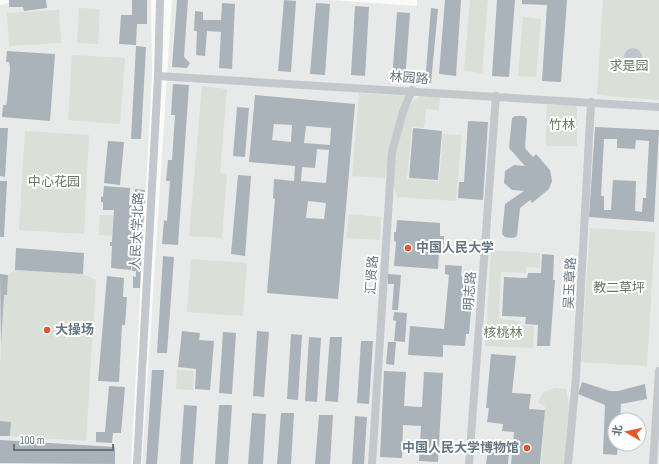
<svg xmlns="http://www.w3.org/2000/svg" width="659" height="464" font-family="'Sofia Sans Condensed','Noto Sans SC',sans-serif">
<rect width="100%" height="100%" fill="#fafaf8"/>
<path fill="#e8e9e9" fill-rule="evenodd" d="M 24,0 L 151,0 L 152,74 L 131,464 L 0,464 L 0,5 Z
M 172,0 L 330,0 L 417,6 L 417,0 L 659,0 L 659,464 L 142,464 ZM 615,420 L 639,420 L 639,444 L 615,444 Z"/>
<path fill="#dadfd7" d="M 470,0 L 488,0 L 482,73 L 464,71 Z
M 603,0 L 659,0 L 659,100 L 597,95 Z
M 79,8 L 100,9 L 98,44 L 77,43 Z
M 59,10 L 61,43 L 9,46 L 7,13 Z
M 523,17 L 541,19 L 536,77 L 518,76 Z
M 72,55 L 125,58 L 120,124 L 68,120 Z
M 202,86 L 227,89 L 220,173 L 227,174 L 222,238 L 189,236 Z
M 359,93 L 406,96 L 389,154 L 385,178 L 352,176 Z
M 424,94 L 440,97 L 439,110 L 426,109 L 424,128 L 412,127 L 407,179 L 439,181 L 443,134 L 462,135 L 456,201 L 397,197 L 393,185 L 396,150 L 403,118 L 414,100 Z
M 547,105 L 577,105 L 577,146 L 546,146 Z
M 25,131 L 89,135 L 84,234 L 19,230 Z
M 349,214 L 381,217 L 380,240 L 346,238 Z
M 100,215 L 114,215 L 113,236 L 99,235 Z
M 590,228 L 655,232 L 647,366 L 581,362 Z
M 491,250 L 540,253 L 540,268 L 526,267 L 526,273 L 501,272 L 499,319 L 521,321 L 521,325 L 534,326 L 533,348 L 485,346 Z
M 191,259 L 247,263 L 243,316 L 187,312 Z
M 15,270 L 83,274 L 96,280 L 86,441 L 10,436 L 10,422 L 0,421 L 0,366 L 4,295 L 7,295 L 8,275 Z
M 177,370 L 194,371 L 193,390 L 176,389 Z
M 555,388 L 566,389 L 569,405 L 569,425 L 566,464 L 541,464 L 545,407 L 538,402 L 543,392 Z"/>
<path fill="#bbc7cb" d="M624 57a9 9 0 1 1 18 0a9 9 0 1 1-18 0Z"/>
<path fill="#aab3b9" fill-rule="evenodd" d="M 9,0 L 46,0 L 47,8 L 24,11 L 23,7 L 9,7 Z
M 132,0 L 147,0 L 147,24 L 137,24 L 136,45 L 119,44 L 121,15 L 132,15 Z
M 177,0 L 188,0 L 184,57 L 190,63 L 187,68 L 172,67 Z
M 284,0 L 296,1 L 291,72 L 278,71 Z
M 445,0 L 461,0 L 456,76 L 439,74 Z
M 497,0 L 515,0 L 509,77 L 492,76 Z
M 522,0 L 567,0 L 561,82 L 542,81 L 547,5 L 522,4 Z
M 222,3 L 235,4 L 232,69 L 219,68 L 221,32 L 207,31 L 205,56 L 196,55 L 197,31 L 194,31 L 195,11 L 203,12 L 203,20 L 221,20 Z
M 316,3 L 330,4 L 325,75 L 310,74 Z
M 355,6 L 369,7 L 365,76 L 351,75 Z
M 431,8 L 438,9 L 431,83 L 425,83 Z
M 397,12 L 410,13 L 405,81 L 392,80 Z
M 136,46 L 146,47 L 141,139 L 131,139 Z
M 7,51 L 55,54 L 50,121 L 2,117 L 3,105 L 6,105 L 7,100 L 10,68 L 9,62 L 6,62 Z
M 173,84 L 189,85 L 178,245 L 162,244 L 164,220 L 167,221 L 170,181 L 166,181 L 168,160 L 172,160 L 175,115 L 171,115 Z
M 255,95 L 355,104 L 338,299 L 267,293 L 275,199 L 273,198 L 274,179 L 294,181 L 295,166 L 249,162 ZM 274,124 L 292,125 L 291,142 L 272,140 ZM 306,126 L 331,128 L 330,145 L 304,143 ZM 317,149 L 329,150 L 326,183 L 301,181 L 302,167 L 315,168 ZM 308,201 L 326,203 L 324,219 L 306,218 Z
M 237,107 L 249,108 L 245,157 L 233,156 Z
M 515,116 L 524,116 L 527,119 L 525,148 L 533,157 L 536,154 L 550,170 L 552,181 L 549,189 L 532,203 L 530,200 L 520,208 L 517,236 L 513,238 L 505,237 L 502,234 L 505,204 L 524,191 L 512,190 L 504,183 L 505,171 L 514,165 L 525,166 L 509,148 L 512,118 Z
M 468,121 L 488,122 L 483,200 L 458,198 L 459,182 L 464,182 Z
M 595,127 L 659,130 L 654,222 L 589,217 ZM 604,139 L 617,139 L 617,148 L 635,149 L 636,140 L 649,141 L 646,198 L 643,198 L 642,212 L 635,211 L 636,181 L 613,180 L 611,210 L 604,210 L 604,196 L 601,196 Z
M 0,128 L 8,128 L 5,177 L 0,176 Z
M 413,128 L 442,131 L 438,180 L 409,178 Z
M 108,141 L 124,142 L 120,185 L 104,183 Z
M 238,175 L 251,176 L 245,256 L 231,254 Z
M 0,181 L 7,181 L 4,237 L 0,237 Z
M 104,186 L 130,188 L 129,205 L 135,205 L 131,270 L 111,268 L 112,246 L 110,246 L 110,242 L 112,242 L 114,210 L 103,210 L 103,202 L 101,202 L 101,196 L 103,197 Z
M 135,189 L 145,190 L 145,204 L 134,204 Z
M 135,207 L 144,208 L 140,288 L 133,288 L 133,276 L 136,277 L 136,271 L 132,271 Z
M 397,220 L 440,223 L 440,236 L 444,236 L 443,252 L 439,252 L 438,269 L 394,266 L 396,242 L 394,241 L 394,232 L 396,232 Z
M 16,248 L 84,253 L 83,274 L 15,270 Z
M 542,254 L 554,255 L 553,280 L 555,280 L 550,346 L 537,346 L 538,325 L 525,324 L 526,317 L 502,316 L 504,277 L 527,278 L 528,273 L 541,273 Z
M 163,256 L 174,257 L 167,353 L 157,353 Z
M 445,265 L 462,266 L 461,276 L 474,277 L 469,334 L 466,334 L 465,346 L 443,345 L 443,357 L 408,355 L 410,326 L 444,329 L 449,275 L 445,274 Z
M 0,274 L 8,275 L 7,295 L 4,295 L 1,346 Z
M 388,274 L 401,275 L 398,310 L 392,310 L 394,284 L 388,284 Z
M 107,276 L 124,278 L 123,297 L 127,297 L 125,325 L 122,325 L 119,382 L 98,381 Z
M 394,312 L 407,313 L 405,342 L 394,341 L 396,321 L 393,320 Z
M 182,331 L 200,333 L 199,340 L 214,341 L 210,390 L 195,389 L 196,369 L 178,367 Z
M 257,331 L 269,332 L 264,397 L 253,396 Z
M 223,332 L 236,333 L 232,394 L 219,393 Z
M 291,334 L 302,335 L 298,400 L 287,399 Z
M 309,337 L 321,338 L 317,402 L 305,401 Z
M 330,337 L 342,337 L 338,402 L 325,401 Z
M 361,341 L 373,341 L 369,404 L 357,403 Z
M 388,342 L 396,342 L 394,365 L 386,364 Z
M 491,354 L 516,356 L 512,393 L 531,394 L 529,409 L 545,410 L 540,464 L 511,464 L 514,432 L 502,431 L 503,424 L 487,422 L 489,408 L 486,408 Z
M 152,370 L 164,370 L 157,464 L 146,464 Z
M 384,371 L 406,372 L 404,406 L 422,407 L 424,372 L 443,373 L 438,462 L 419,461 L 421,426 L 403,425 L 402,458 L 380,457 Z
M 582,382 L 610,391 L 618,391 L 645,384 L 647,399 L 621,404 L 620,420 L 615,420 L 615,444 L 618,444 L 617,455 L 603,454 L 605,405 L 578,394 Z
M 109,386 L 125,387 L 121,433 L 113,433 L 112,443 L 96,442 L 96,432 L 105,432 Z
M 184,405 L 197,406 L 193,464 L 180,464 Z
M 219,405 L 232,405 L 228,464 L 215,464 Z
M 252,413 L 266,414 L 263,464 L 248,464 Z
M 281,413 L 294,413 L 291,464 L 277,464 Z
M 319,415 L 333,415 L 330,464 L 315,464 Z
M 355,416 L 367,417 L 364,464 L 352,464 Z
M 0,421 L 11,422 L 10,436 L 0,436 Z
M 0,440 L 115,447 L 115,464 L 0,463 Z
M 488,451 L 509,453 L 508,464 L 486,464 Z"/>
<g fill="none" stroke-linecap="round" stroke-linejoin="round">
<path stroke="#c3c8cc" stroke-width="8" d="M 158,76 L 659,107
M 137,464 L 158,76 L 160,0
M 372,464 L 392,152 L 403,112 L 412,90
M 469,464 L 496,96
M 568,464 L 576,377 L 591,102
M 653,464 L 659,371"/>
</g>
<g fill="#e4572e" stroke="#fff" stroke-width="1.5">
<circle cx="408" cy="248" r="4"/>
<circle cx="47" cy="330" r="4"/>
<circle cx="527" cy="448" r="4"/>
</g>
<g text-anchor="middle" dominant-baseline="central" stroke-width="4" stroke-linejoin="round" paint-order="stroke">
<g font-size="13" fill="#687a64" stroke="#fff">
<text x="629" y="66">求是园</text>
<text x="562" y="125">竹林</text>
<text x="54" y="182">中心花园</text>
<text x="619" y="288">教二草坪</text>
<text x="503" y="333">核桃林</text>
</g>
<g font-size="13" fill="#657683" stroke="#fff">
<text transform="translate(409 78) rotate(4)">林园路</text>
<text transform="translate(137 231) rotate(-87)">人民大学北路</text>
<text transform="translate(372 275) rotate(-86)">汇贤路</text>
<text transform="translate(570 283) rotate(-87)">吴玉章路</text>
<text transform="translate(470 291) rotate(-86)">明志路</text>
</g>
<g font-size="13" font-weight="bold" fill="#657683" stroke="#fff" text-anchor="start">
<text x="416" y="248">中国人民大学</text>
<text x="55" y="330">大操场</text>
<text x="519" y="448" text-anchor="end">中国人民大学博物馆</text>
</g>
</g>
<g transform="translate(627 432) rotate(279)"><circle r="19" fill="#ffffff" stroke="#c1c8cd"/>
<path d="M0-3L7 15L0 10L-7 15Z" fill="#e4572e"/>
<text y="-6" font-size="11" font-weight="bold" text-anchor="middle" fill="#657683">北</text>
</g>
<path d="M14 444v6h99v-6" fill="none" stroke="#657683" stroke-width="2"/>
<text x="20" y="444" font-size="12" fill="#657683" stroke="#ffffff" stroke-width="3" paint-order="stroke">100 m</text>
</svg>
